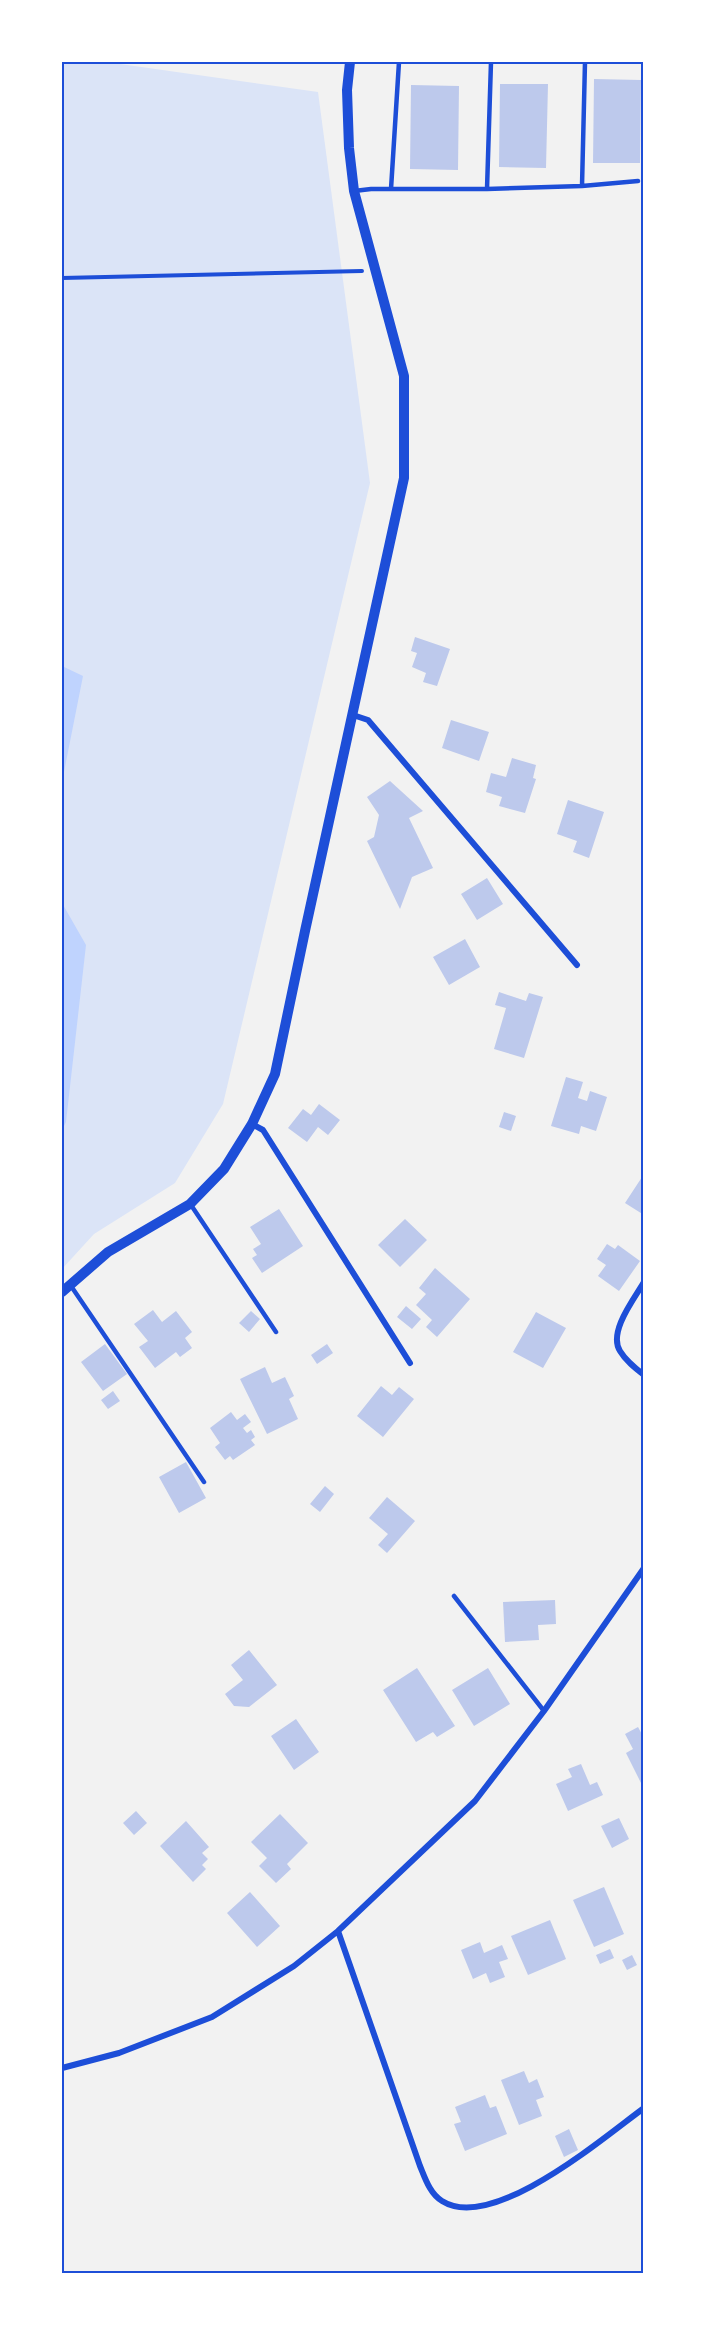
<svg xmlns="http://www.w3.org/2000/svg" width="705" height="2335" font-family="'Golos Text',sans-serif">
<rect width="100%" height="100%" fill="#f2f2f2"/>
<path fill="#dbe4f7" d="M 62,62 L 106,62 L 318,92 L 370,483 L 223,1104 L 175,1183 L 94,1234 L 62,1269 Z"/>
<path fill="#bfd3fe" d="M 62,666 L 83,676 L 62,782 Z
M 62,903 L 86,945 L 66,1122 L 62,1130 Z"/>
<path fill="#bdc9ec" d="M 594,79 L 641,80 L 640,163 L 593,163 Z
M 500,84 L 548,84 L 546,168 L 499,167 Z
M 411,85 L 459,86 L 458,170 L 410,169 Z
M 415,637 L 450,649 L 437,686 L 423,682 L 426,673 L 412,667 L 417,653 L 411,651 Z
M 451,720 L 489,732 L 479,761 L 442,748 Z
M 512,758 L 536,765 L 533,778 L 536,779 L 525,813 L 499,806 L 502,797 L 486,792 L 491,773 L 506,777 Z
M 390,781 L 423,811 L 409,818 L 433,868 L 412,877 L 400,909 L 367,841 L 374,837 L 379,815 L 367,797 Z
M 568,800 L 604,812 L 589,858 L 573,852 L 577,841 L 557,834 Z
M 487,878 L 503,904 L 477,920 L 461,894 Z
M 465,939 L 480,967 L 449,985 L 433,957 Z
M 499,992 L 526,1001 L 529,993 L 543,997 L 524,1058 L 494,1049 L 506,1008 L 495,1005 Z
M 566,1077 L 583,1082 L 578,1098 L 587,1101 L 590,1091 L 607,1097 L 596,1131 L 581,1126 L 579,1134 L 551,1126 Z
M 319,1104 L 340,1120 L 328,1135 L 318,1127 L 307,1142 L 288,1128 L 303,1109 L 311,1115 Z
M 504,1112 L 516,1116 L 511,1131 L 499,1127 Z
M 644,1174 L 644,1215 L 625,1203 Z
M 279,1209 L 303,1246 L 262,1273 L 252,1258 L 257,1255 L 253,1249 L 261,1244 L 250,1227 Z
M 405,1219 L 427,1240 L 400,1267 L 378,1245 Z
M 607,1244 L 615,1249 L 618,1245 L 640,1261 L 619,1291 L 598,1276 L 606,1265 L 597,1259 Z
M 435,1268 L 470,1299 L 437,1337 L 426,1327 L 432,1320 L 416,1305 L 426,1294 L 419,1288 Z
M 406,1306 L 421,1319 L 412,1329 L 397,1317 Z
M 153,1310 L 162,1322 L 176,1311 L 192,1332 L 185,1338 L 192,1348 L 180,1357 L 176,1352 L 155,1368 L 139,1347 L 148,1341 L 134,1324 Z
M 251,1311 L 260,1319 L 249,1332 L 239,1323 Z
M 536,1312 L 566,1328 L 543,1368 L 513,1352 Z
M 105,1344 L 127,1374 L 103,1391 L 81,1362 Z
M 327,1344 L 333,1353 L 317,1364 L 311,1355 Z
M 265,1367 L 272,1383 L 285,1377 L 294,1396 L 289,1399 L 298,1419 L 267,1434 L 240,1379 Z
M 381,1386 L 392,1395 L 399,1387 L 414,1399 L 383,1437 L 357,1416 Z
M 113,1391 L 120,1401 L 108,1409 L 101,1400 Z
M 231,1412 L 237,1420 L 245,1414 L 251,1422 L 243,1428 L 247,1433 L 251,1430 L 255,1437 L 251,1440 L 255,1445 L 233,1460 L 230,1456 L 225,1460 L 215,1447 L 220,1443 L 210,1428 Z
M 186,1462 L 206,1498 L 179,1513 L 159,1477 Z
M 325,1486 L 334,1494 L 320,1512 L 310,1504 Z
M 387,1497 L 415,1521 L 387,1553 L 378,1545 L 388,1534 L 369,1518 Z
M 555,1600 L 556,1624 L 538,1625 L 539,1640 L 505,1642 L 503,1602 Z
M 249,1650 L 277,1685 L 249,1707 L 234,1706 L 225,1694 L 243,1680 L 231,1665 Z
M 417,1668 L 455,1726 L 437,1737 L 433,1732 L 416,1742 L 383,1690 Z
M 488,1668 L 510,1704 L 474,1726 L 452,1690 Z
M 296,1719 L 319,1752 L 294,1770 L 271,1736 Z
M 638,1727 L 644,1738 L 644,1781 L 641,1783 L 626,1753 L 633,1749 L 625,1734 Z
M 581,1764 L 590,1785 L 597,1782 L 603,1795 L 568,1811 L 556,1784 L 572,1777 L 568,1769 Z
M 136,1811 L 147,1823 L 134,1835 L 123,1823 Z
M 280,1814 L 308,1843 L 287,1864 L 291,1869 L 276,1883 L 259,1866 L 267,1858 L 251,1842 Z
M 619,1818 L 629,1839 L 612,1848 L 601,1826 Z
M 186,1821 L 209,1847 L 202,1853 L 208,1859 L 202,1865 L 206,1869 L 193,1882 L 160,1846 Z
M 604,1887 L 624,1934 L 594,1947 L 573,1900 Z
M 250,1892 L 280,1926 L 257,1947 L 227,1913 Z
M 550,1920 L 566,1959 L 528,1975 L 511,1936 Z
M 480,1942 L 484,1953 L 502,1945 L 508,1959 L 499,1962 L 505,1977 L 490,1983 L 486,1973 L 473,1979 L 461,1950 Z
M 610,1949 L 614,1958 L 600,1964 L 596,1955 Z
M 632,1955 L 637,1965 L 627,1970 L 622,1960 Z
M 524,2071 L 529,2083 L 537,2079 L 544,2097 L 536,2100 L 542,2116 L 519,2125 L 501,2080 Z
M 485,2095 L 490,2108 L 496,2106 L 507,2134 L 465,2151 L 454,2124 L 461,2122 L 455,2107 Z
M 569,2129 L 578,2150 L 564,2157 L 555,2136 Z"/>
<g fill="none" stroke-linecap="round" stroke-linejoin="round">
<path stroke="#1d4ed8" stroke-width="4" d="M 62,278 L 362,271"/>
<path stroke="#1d4ed8" stroke-width="4.5" d="M 582,186 L 638,181
M 391,189 L 399,62
M 487,189 L 491,62
M 354,191 L 371,189 L 487,189 L 582,186 L 585,62
M 191,1205 L 276,1332
M 71,1286 L 204,1482
M 454,1596 L 544,1711"/>
<path stroke="#1d4ed8" stroke-width="6" d="M 353,715 L 368,720 L 577,965
M 252,1124 L 263,1130 L 410,1363
M 644,1282 C 634,1299 608,1332 620,1351 C 626,1361 635,1368 644,1375
M 338,1931 L 420,2166 C 425,2178 430,2194 442,2201 C 493,2233 604,2137 644,2108
M 62,2068 L 119,2053 L 212,2017 L 294,1966 L 338,1931 L 475,1801 L 544,1711 L 644,1568"/>
<path stroke="#1d4ed8" stroke-width="10" d="M 62,1292 L 108,1252 L 190,1204 L 224,1169 L 252,1124 L 275,1074 L 305,931 L 404,478 L 404,376 L 354,191 L 349,148 L 347,90 L 350,62"/>
</g>
<rect width="705" height="2335" fill="none" stroke="#ffffff" stroke-width="126"/>
<rect x="63" y="63" width="579" height="2209" fill="none" stroke="#1d4ed8" stroke-width="2"/>
</svg>
